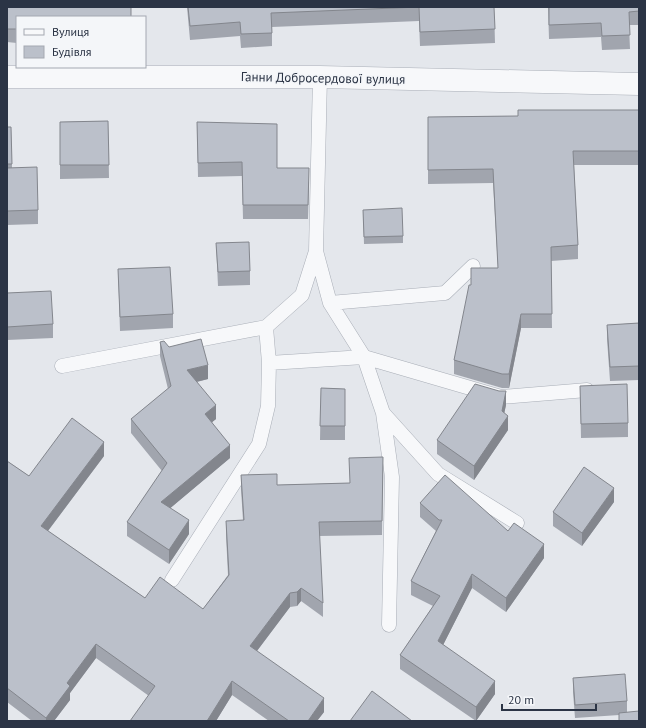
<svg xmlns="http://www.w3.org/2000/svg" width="646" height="728" font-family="'PT Sans',sans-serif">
<rect width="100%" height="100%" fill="#e4e7ec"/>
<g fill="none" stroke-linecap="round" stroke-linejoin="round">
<g stroke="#a9aeb7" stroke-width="15">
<path id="service" d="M 316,251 L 330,303 L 364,357 L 501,397 L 587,390
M 330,303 L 445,293 L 473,266
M 269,363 L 364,357 L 383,413 L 392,477 L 389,625
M 62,366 L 266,327 L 302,295 L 316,251 L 320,77
M 383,413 L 438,474 L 517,523
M 172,580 L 259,444 L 268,406 L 269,363 L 266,327"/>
</g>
<g stroke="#a9aeb7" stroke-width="23">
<path id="minor" d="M 7,77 L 320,77 L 639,84"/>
</g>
<use href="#service" stroke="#f7f8fa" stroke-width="14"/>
<use href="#minor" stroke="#f7f8fa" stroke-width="22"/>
</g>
<path fill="#a1a5ae" d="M 7,7 L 17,17 L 17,43 L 7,42 Z
M 187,7 L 494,7 L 495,43 L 420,46 L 419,21 L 272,27 L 272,46 L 241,48 L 240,36 L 190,40 Z
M 548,7 L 639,7 L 639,25 L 629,25 L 630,49 L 602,50 L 601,37 L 549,39 Z
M 639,110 L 639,165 L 574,165 L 578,245 L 578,259 L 551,261 L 552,328 L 521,328 L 509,388 L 502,388 L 454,374 L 454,360 L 471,285 L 498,268 L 493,183 L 428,184 L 428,117 L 518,116 Z
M 108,121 L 109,178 L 60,179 L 60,122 Z
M 197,122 L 277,168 L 309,182 L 308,219 L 243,219 L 242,176 L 198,177 Z
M 7,127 L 11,127 L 12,168 L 38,210 L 38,224 L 7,225 Z
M 363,210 L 403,236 L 403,243 L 364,244 Z
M 216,243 L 250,271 L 250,285 L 218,286 Z
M 118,269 L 173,314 L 173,328 L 120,331 Z
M 7,293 L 53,324 L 53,338 L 7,340 Z
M 639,323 L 639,380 L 610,381 L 607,339 L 607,325 Z
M 160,342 L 169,347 L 208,379 L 197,382 L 216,419 L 212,422 L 230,458 L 170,508 L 189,534 L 169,564 L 127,536 L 127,522 L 162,471 L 131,433 L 131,419 L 168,389 L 160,356 Z
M 580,386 L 628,423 L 628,437 L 581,438 Z
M 321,388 L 345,389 L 345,440 L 320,440 Z
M 506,405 L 504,413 L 508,430 L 474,480 L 437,454 L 437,440 Z
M 104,456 L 48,531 L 145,598 L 203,609 L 228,575 L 226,535 L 226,521 L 243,520 L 241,489 L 241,475 L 277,485 L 350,483 L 383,457 L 382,535 L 319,536 L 323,603 L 323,617 L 301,601 L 297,606 L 290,607 L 257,651 L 324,712 L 317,721 L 269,721 L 232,695 L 216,721 L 130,721 L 149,696 L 96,658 L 70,693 L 70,700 L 54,721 L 32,721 L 7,702 L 7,461 L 29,476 Z
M 614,502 L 582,546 L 553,526 L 553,512 Z
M 420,503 L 508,531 L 544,558 L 506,612 L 472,588 L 443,645 L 495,694 L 476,721 L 400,669 L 400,655 L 433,606 L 411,595 L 411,581 L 436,531 L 420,517 Z
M 573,678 L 627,701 L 627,712 L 639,721 L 619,721 L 619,715 L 575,718 L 573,692 Z"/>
<path fill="#83868d" d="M 521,314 L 521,328 L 509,388 L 509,374 Z
M 208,365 L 208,379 L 187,384 L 187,370 Z
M 506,391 L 506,405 L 502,424 L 508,416 L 508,430 L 474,480 L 474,466 Z
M 216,405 L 216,419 L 205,428 L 205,414 Z
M 104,442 L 104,456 L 41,540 L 41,526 Z
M 230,445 L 230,458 L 161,516 L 161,502 Z
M 614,488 L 614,502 L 582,546 L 582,533 Z
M 189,520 L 189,534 L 169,564 L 169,550 Z
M 544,544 L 544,558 L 506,612 L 506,598 Z
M 472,574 L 472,588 L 438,655 L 438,641 Z
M 301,588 L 301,601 L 297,606 L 297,592 Z
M 290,593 L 290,607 L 250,660 L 250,646 Z
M 96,644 L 96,658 L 70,693 L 70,700 L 54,721 L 46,721 L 46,718 L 67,683 Z
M 232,681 L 232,695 L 216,721 L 207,721 Z
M 495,681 L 495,694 L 476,721 L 476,707 Z
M 324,698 L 324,712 L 317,721 L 308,721 Z"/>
<path fill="#bbc0ca" stroke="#83868d" d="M 7,7 L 131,7 L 131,17 L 17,17 L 17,29 L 7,29 Z
M 188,7 L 494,7 L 495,29 L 420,32 L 419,7 L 271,13 L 272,33 L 241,34 L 240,22 L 190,26 Z
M 549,7 L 639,7 L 639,11 L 629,12 L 630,35 L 602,36 L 601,23 L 549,25 Z
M 518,110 L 639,110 L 639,151 L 573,151 L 578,245 L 551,247 L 552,314 L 521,314 L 509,374 L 502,374 L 454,360 L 469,285 L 471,285 L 471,268 L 498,268 L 493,169 L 428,170 L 428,117 L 518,116 Z
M 108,121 L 109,165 L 60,165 L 60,122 Z
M 197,122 L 277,124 L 277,168 L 309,168 L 308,205 L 243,205 L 242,162 L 198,163 Z
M 7,127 L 11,127 L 12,164 L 7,164 Z
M 37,167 L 38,210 L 7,211 L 7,168 Z
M 402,208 L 403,236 L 364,237 L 363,210 Z
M 249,242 L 250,271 L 218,272 L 216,243 Z
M 170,267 L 173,314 L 120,317 L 118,269 Z
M 51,291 L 53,324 L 7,327 L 7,293 Z
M 639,323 L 639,366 L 610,367 L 607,325 Z
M 201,339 L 208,365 L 187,370 L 216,405 L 205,414 L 230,445 L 161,502 L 189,520 L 169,550 L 127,522 L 167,463 L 131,419 L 171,386 L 160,342 L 164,341 L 169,347 Z
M 475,384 L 499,391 L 506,391 L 502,411 L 508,416 L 474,466 L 437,440 Z
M 627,384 L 628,423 L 581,424 L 580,386 Z
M 321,388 L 345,389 L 345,426 L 320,426 Z
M 72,418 L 104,442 L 41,526 L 145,598 L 160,577 L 203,609 L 229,575 L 226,521 L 244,520 L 241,475 L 277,474 L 277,485 L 350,483 L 349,458 L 383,457 L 382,521 L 319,522 L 323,603 L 301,588 L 297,592 L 290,593 L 250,646 L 324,698 L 308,721 L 289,721 L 232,681 L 207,721 L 130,721 L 155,686 L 96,644 L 67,683 L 70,686 L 46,718 L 7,688 L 7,594 L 8,593 L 7,592 L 7,461 L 29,476 Z
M 584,467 L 614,488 L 582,533 L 553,512 Z
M 445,475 L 508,531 L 514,523 L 544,544 L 506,598 L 472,574 L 438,641 L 495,681 L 476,707 L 400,655 L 440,596 L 411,581 L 442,520 L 439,520 L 420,503 Z
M 625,674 L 627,701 L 575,705 L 573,678 Z
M 372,691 L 412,721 L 350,721 Z
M 639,711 L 639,721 L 619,721 L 619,713 Z"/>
<g text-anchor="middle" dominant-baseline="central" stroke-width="3.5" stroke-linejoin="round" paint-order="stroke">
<g font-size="13" fill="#2b3445" stroke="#f4f6f9">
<text transform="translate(323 78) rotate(1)">Ганни Добросердової вулиця</text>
</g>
</g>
<rect width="646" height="728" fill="none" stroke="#2b3445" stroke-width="16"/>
<rect x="16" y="16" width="130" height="52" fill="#f4f6f9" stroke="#a4a8b1"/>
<rect x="24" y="29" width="20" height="6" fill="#f7f8fa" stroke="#a4a8b1"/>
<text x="52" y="36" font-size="12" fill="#2b3445">Вулиця</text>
<rect x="24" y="46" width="20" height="12" fill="#bbc0ca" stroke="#a4a8b1"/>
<text x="52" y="56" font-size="12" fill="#2b3445">Будівля</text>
<path d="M502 704v6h94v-6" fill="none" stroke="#2b3445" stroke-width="2"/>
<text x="508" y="704" font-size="12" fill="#2b3445" stroke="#f4f6f9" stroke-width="3" paint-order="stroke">20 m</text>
</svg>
